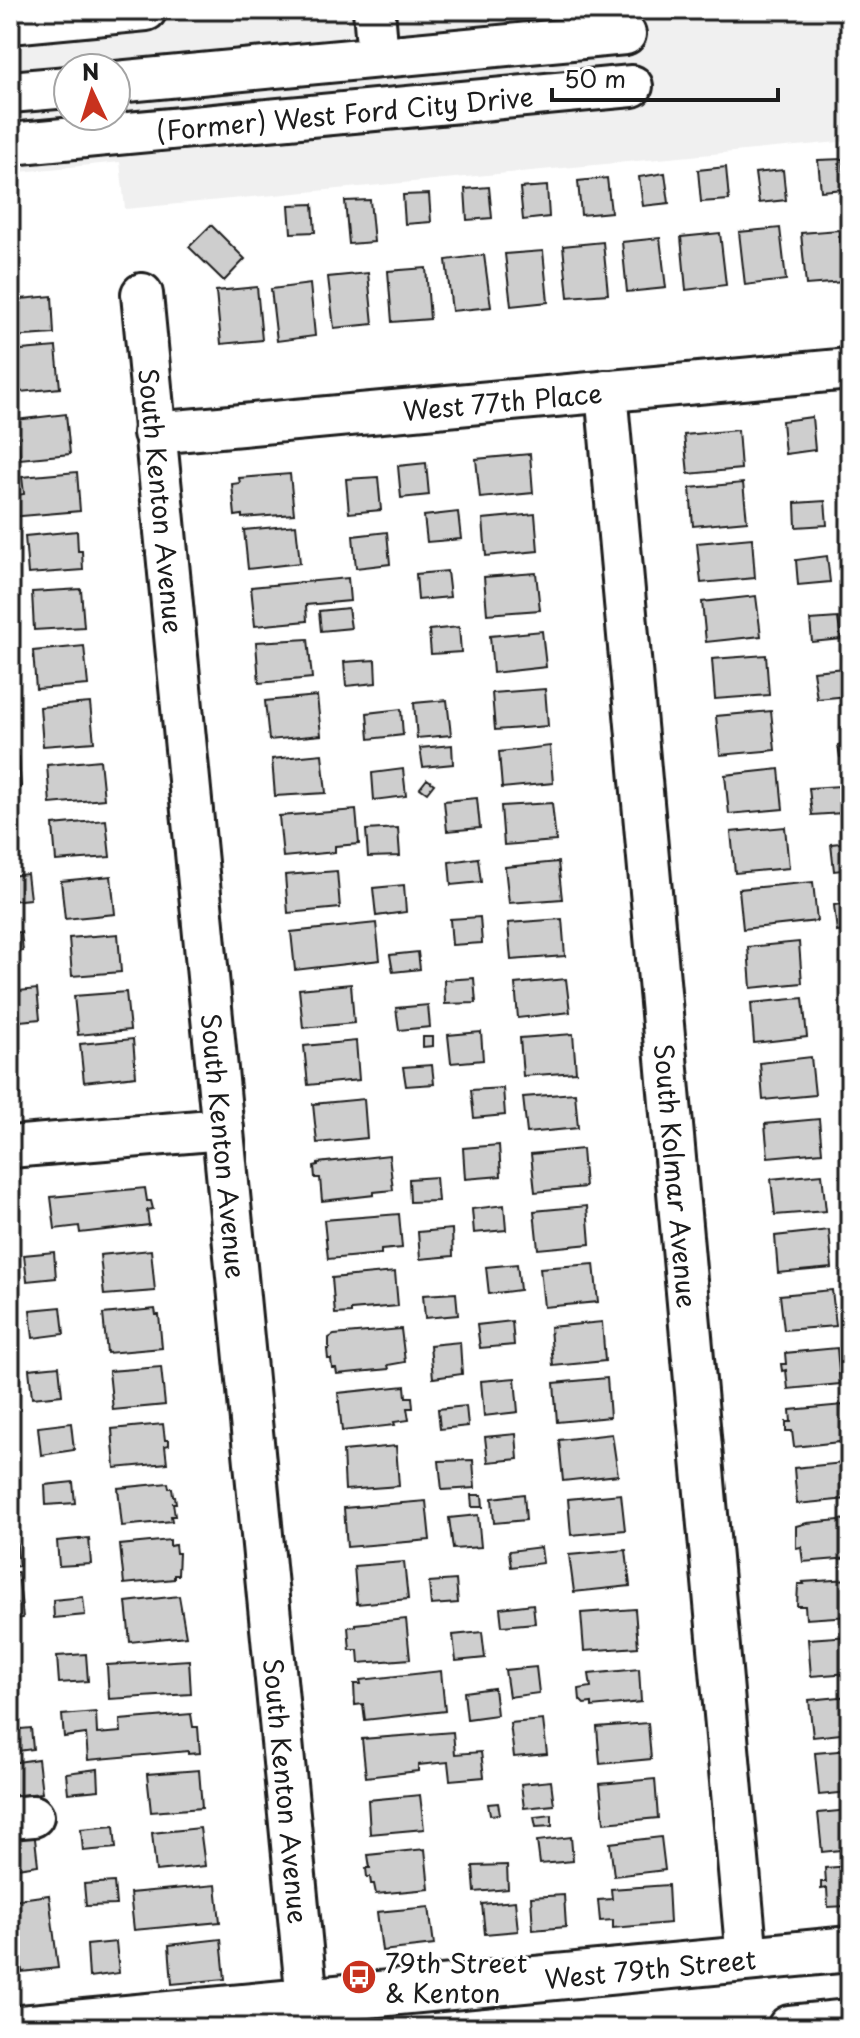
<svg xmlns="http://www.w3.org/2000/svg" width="860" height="2038" font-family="'Playpen Sans',sans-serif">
<rect width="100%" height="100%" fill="#fff"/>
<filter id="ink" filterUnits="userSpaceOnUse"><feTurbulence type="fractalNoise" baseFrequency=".0125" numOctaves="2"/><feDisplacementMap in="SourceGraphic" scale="16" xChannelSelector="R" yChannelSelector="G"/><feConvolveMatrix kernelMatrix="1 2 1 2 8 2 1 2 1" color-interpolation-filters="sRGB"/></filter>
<g filter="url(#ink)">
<path fill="#f0f0f0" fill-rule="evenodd" d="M 10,10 L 850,10 L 850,141 L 125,209 L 120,162 L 10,173 ZM 68,68 L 116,68 L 116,116 L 68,116 Z"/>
<path fill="#cecece" stroke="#1c1c1c" stroke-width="2" d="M 843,159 L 845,189 L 821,191 L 818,160 Z
M 726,167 L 729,200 L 701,202 L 698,170 Z
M 783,170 L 786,200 L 759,203 L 755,173 Z
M 665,173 L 669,203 L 643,206 L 639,177 Z
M 607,178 L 611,212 L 581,215 L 578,181 Z
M 547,186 L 549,217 L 523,220 L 520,188 Z
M 489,187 L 492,218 L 467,220 L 465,189 Z
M 429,194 L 431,222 L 405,224 L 403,195 Z
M 370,200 L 374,242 L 349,244 L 345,201 Z
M 313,204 L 315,232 L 291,233 L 289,205 Z
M 211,225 L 245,259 L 224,281 L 189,247 Z
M 780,228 L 786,280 L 745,285 L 739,232 Z
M 839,230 L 844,282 L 806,285 L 801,233 Z
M 720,233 L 726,285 L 686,290 L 681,237 Z
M 660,238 L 666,288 L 627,292 L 622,242 Z
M 603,242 L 608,294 L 568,297 L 563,246 Z
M 543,251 L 548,302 L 511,306 L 505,254 Z
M 484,255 L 491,307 L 452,311 L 446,260 Z
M 426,268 L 430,319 L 392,322 L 388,271 Z
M 368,273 L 373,324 L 334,328 L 328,277 Z
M 310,284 L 315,336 L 277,341 L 271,289 Z
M 257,287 L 262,340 L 221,344 L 216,291 Z
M 52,296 L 54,334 L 10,337 L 10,300 Z
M 56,347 L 60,388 L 10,393 L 10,351 Z
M 66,414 L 70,454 L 20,459 L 16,420 Z
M 812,417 L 815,450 L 785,454 L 782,421 Z
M 738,430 L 741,469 L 688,474 L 684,435 Z
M 530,454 L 533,493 L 480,498 L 476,459 Z
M 426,463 L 429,495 L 401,498 L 398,466 Z
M 77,472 L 80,511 L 10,517 L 10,496 L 24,494 L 22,477 Z
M 290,474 L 294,514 L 242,518 L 242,515 L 235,516 L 232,484 L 240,483 L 239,478 Z
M 378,477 L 381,510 L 349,513 L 346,479 Z
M 743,483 L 747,521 L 693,526 L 690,488 Z
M 825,501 L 827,525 L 796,527 L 795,503 Z
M 458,512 L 461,539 L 427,542 L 424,516 Z
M 535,514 L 538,551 L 486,556 L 483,519 Z
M 296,525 L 300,563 L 248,569 L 244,530 Z
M 77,531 L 78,551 L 82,551 L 83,570 L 28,574 L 25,536 Z
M 387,532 L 390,564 L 356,568 L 353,536 Z
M 752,538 L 755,578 L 701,583 L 697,543 Z
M 827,556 L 830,582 L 798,585 L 796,560 Z
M 447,571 L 450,597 L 418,600 L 416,574 Z
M 536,573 L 540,610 L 487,614 L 484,577 Z
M 348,578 L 350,601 L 306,605 L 307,621 L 255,626 L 251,587 Z
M 81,589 L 84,627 L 34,630 L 32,592 Z
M 756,596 L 761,636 L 706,642 L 702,602 Z
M 348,608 L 351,628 L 321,631 L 319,611 Z
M 838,618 L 841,639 L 812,642 L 810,620 Z
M 459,627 L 461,652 L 431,654 L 429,630 Z
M 542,631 L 546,667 L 493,673 L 490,636 Z
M 308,639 L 312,678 L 259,683 L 256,642 Z
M 84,646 L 88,685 L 36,689 L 33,651 Z
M 766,655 L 769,695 L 715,699 L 712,659 Z
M 375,660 L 376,683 L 346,686 L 344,662 Z
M 845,668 L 848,696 L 817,699 L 813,671 Z
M 545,689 L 548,726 L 495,730 L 492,693 Z
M 317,696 L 321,735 L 269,740 L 265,701 Z
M 447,700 L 451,735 L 417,738 L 414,703 Z
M 90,703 L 94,742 L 43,746 L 40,707 Z
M 401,709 L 403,735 L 369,739 L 367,713 Z
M 771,711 L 775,750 L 720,755 L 716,716 Z
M 849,743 L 850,756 L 840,757 L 838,745 Z
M 452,745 L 453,764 L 423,767 L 420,748 Z
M 550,746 L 553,783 L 502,788 L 499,752 Z
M 322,754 L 326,793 L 275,796 L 272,759 Z
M 19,757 L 21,787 L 10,788 L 10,758 Z
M 100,760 L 104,799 L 50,804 L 47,765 Z
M 403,769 L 406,796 L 374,800 L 372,773 Z
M 779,769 L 783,809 L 729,814 L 725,775 Z
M 427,779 L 434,784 L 427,793 L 420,788 Z
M 840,786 L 843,813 L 812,815 L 809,788 Z
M 477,798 L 480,828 L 447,831 L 444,801 Z
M 552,803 L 556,841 L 504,845 L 501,806 Z
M 356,810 L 359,844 L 335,846 L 335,852 L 283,857 L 279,816 Z
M 106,820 L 110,857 L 56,861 L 53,825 Z
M 785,827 L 789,868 L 735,873 L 731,832 Z
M 398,828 L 400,856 L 368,857 L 366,830 Z
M 850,842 L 850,869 L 834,871 L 831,844 Z
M 478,858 L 481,882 L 451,885 L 449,862 Z
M 558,862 L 562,899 L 509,903 L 505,867 Z
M 337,871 L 340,908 L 288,913 L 285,875 Z
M 27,874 L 30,899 L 10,901 L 10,876 Z
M 111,876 L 115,914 L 65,919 L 61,881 Z
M 813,882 L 817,921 L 743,929 L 739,889 Z
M 404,885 L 406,912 L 376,916 L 373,888 Z
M 850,903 L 850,930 L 837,932 L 834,905 Z
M 480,917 L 482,943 L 452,945 L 450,919 Z
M 562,919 L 565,956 L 511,960 L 508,923 Z
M 376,923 L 380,960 L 295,970 L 291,932 Z
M 21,932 L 23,951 L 10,952 L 10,933 Z
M 118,934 L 121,972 L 72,976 L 69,938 Z
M 799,942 L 802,983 L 751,988 L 748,947 Z
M 418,952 L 420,969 L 393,972 L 390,955 Z
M 842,964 L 850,964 L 850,986 L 845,986 Z
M 474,978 L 476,1003 L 445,1004 L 444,980 Z
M 566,979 L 570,1012 L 518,1018 L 515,984 Z
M 351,984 L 354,1023 L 303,1028 L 299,989 Z
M 37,989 L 40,1019 L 10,1022 L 10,992 Z
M 126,992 L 130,1030 L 78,1035 L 74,996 Z
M 803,998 L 807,1037 L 754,1043 L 751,1003 Z
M 428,1005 L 430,1027 L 399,1030 L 396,1008 Z
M 481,1032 L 483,1060 L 451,1063 L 448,1035 Z
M 573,1034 L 576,1072 L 523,1076 L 520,1038 Z
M 423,1037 L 433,1037 L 433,1046 L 423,1047 Z
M 133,1039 L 136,1076 L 84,1082 L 80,1044 Z
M 356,1041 L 359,1080 L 308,1085 L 304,1046 Z
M 811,1057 L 815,1095 L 763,1100 L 760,1063 Z
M 432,1065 L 434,1084 L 406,1086 L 403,1067 Z
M 503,1088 L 505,1115 L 474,1118 L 471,1090 Z
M 575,1093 L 578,1128 L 527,1133 L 523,1097 Z
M 364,1099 L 367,1138 L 317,1143 L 313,1104 Z
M 819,1119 L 822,1152 L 768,1157 L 765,1124 Z
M 499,1145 L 501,1176 L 465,1179 L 463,1148 Z
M 582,1149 L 585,1187 L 535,1192 L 531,1154 Z
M 389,1155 L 393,1190 L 374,1192 L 374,1195 L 322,1201 L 320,1178 L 315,1178 L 314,1166 L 318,1165 L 318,1163 Z
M 822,1174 L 826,1211 L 775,1215 L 771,1179 Z
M 436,1177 L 438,1201 L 410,1202 L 409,1179 Z
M 145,1188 L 147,1201 L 151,1201 L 153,1209 L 147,1210 L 149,1225 L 80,1233 L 79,1226 L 55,1229 L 51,1197 Z
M 504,1205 L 506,1230 L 474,1233 L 472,1209 Z
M 587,1206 L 590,1244 L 538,1249 L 534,1211 Z
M 399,1214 L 402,1248 L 381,1250 L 381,1254 L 328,1259 L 324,1220 Z
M 452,1229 L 453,1256 L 420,1259 L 418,1232 Z
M 829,1230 L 832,1268 L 778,1273 L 775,1236 Z
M 151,1250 L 155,1291 L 104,1295 L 100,1255 Z
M 54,1252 L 56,1278 L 27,1281 L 24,1255 Z
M 517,1264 L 520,1290 L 489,1294 L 486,1267 Z
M 594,1264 L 598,1302 L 544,1307 L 540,1268 Z
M 395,1272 L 398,1306 L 351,1310 L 351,1313 L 335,1314 L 332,1278 Z
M 832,1290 L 836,1326 L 784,1330 L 780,1295 Z
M 456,1293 L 458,1315 L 425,1318 L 423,1295 Z
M 61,1307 L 64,1334 L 33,1338 L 30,1310 Z
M 155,1309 L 156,1315 L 159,1315 L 162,1348 L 107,1353 L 103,1314 Z
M 512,1321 L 514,1345 L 480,1348 L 477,1325 Z
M 602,1322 L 605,1361 L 553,1366 L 550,1327 Z
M 401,1329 L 405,1362 L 388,1365 L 389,1369 L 337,1374 L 336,1368 L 332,1368 L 331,1359 L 328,1359 L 327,1349 L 329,1349 L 329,1338 L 334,1335 Z
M 460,1342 L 462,1374 L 433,1378 L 430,1345 Z
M 837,1348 L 840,1384 L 788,1389 L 786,1370 L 782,1371 L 781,1364 L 786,1364 L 785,1353 Z
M 59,1366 L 62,1395 L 32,1398 L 29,1369 Z
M 161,1367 L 165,1405 L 113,1410 L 109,1371 Z
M 515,1378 L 518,1412 L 484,1416 L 481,1381 Z
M 607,1378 L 610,1417 L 557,1422 L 554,1383 Z
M 405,1386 L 406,1397 L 412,1397 L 413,1408 L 407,1408 L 409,1420 L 394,1422 L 395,1425 L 342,1431 L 338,1393 Z
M 843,1405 L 848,1441 L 794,1447 L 792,1431 L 786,1431 L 786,1422 L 791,1422 L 790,1410 Z
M 466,1406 L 468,1426 L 440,1429 L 438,1409 Z
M 71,1423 L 74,1450 L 41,1455 L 38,1427 Z
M 163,1424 L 165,1440 L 169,1440 L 169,1445 L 165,1446 L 167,1463 L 115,1468 L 112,1429 Z
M 516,1434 L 518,1459 L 488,1462 L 485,1437 Z
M 612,1434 L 618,1475 L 563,1481 L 559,1440 Z
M 396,1446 L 399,1486 L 345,1490 L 343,1451 Z
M 473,1460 L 475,1488 L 442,1490 L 439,1461 Z
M 843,1463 L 847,1499 L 797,1504 L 794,1468 Z
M 73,1482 L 75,1503 L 46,1505 L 45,1485 Z
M 168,1483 L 169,1488 L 172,1488 L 173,1496 L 175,1496 L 176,1503 L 173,1503 L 175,1516 L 171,1516 L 172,1521 L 122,1526 L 118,1488 Z
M 524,1494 L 526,1520 L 494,1523 L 492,1498 Z
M 621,1494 L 625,1530 L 571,1535 L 568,1499 Z
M 471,1495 L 482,1495 L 483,1507 L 472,1507 Z
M 426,1501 L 430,1540 L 347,1547 L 344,1508 Z
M 478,1515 L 481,1547 L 453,1549 L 449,1518 Z
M 850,1519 L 850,1558 L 803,1562 L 801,1547 L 796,1548 L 796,1526 L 807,1523 Z
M 16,1537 L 19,1566 L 10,1567 L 10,1538 Z
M 89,1538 L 91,1564 L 59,1566 L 57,1541 Z
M 170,1540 L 170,1546 L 175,1545 L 176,1553 L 179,1553 L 178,1575 L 174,1575 L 174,1579 L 124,1584 L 120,1545 Z
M 541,1547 L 543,1563 L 511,1567 L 509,1551 Z
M 626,1550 L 630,1586 L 574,1592 L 569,1555 Z
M 404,1562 L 408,1599 L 357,1604 L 354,1566 Z
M 18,1572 L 23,1618 L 10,1620 L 10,1573 Z
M 850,1579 L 850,1616 L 806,1619 L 805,1606 L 797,1606 L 798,1584 L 804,1584 L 803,1582 Z
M 456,1580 L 458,1603 L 431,1605 L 429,1582 Z
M 179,1596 L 186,1636 L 130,1642 L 126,1602 Z
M 83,1597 L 85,1615 L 54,1618 L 53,1600 Z
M 533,1604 L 535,1623 L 502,1626 L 500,1608 Z
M 635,1609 L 638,1647 L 584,1651 L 581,1613 Z
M 406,1619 L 410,1659 L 359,1663 L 358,1650 L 350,1650 L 348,1627 L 355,1626 L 355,1624 Z
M 482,1632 L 485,1658 L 456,1661 L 453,1635 Z
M 850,1636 L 850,1673 L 811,1676 L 808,1639 Z
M 86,1654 L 88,1681 L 59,1683 L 57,1656 Z
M 189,1660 L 191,1694 L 109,1699 L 107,1665 Z
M 536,1667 L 539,1693 L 509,1697 L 505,1670 Z
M 639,1669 L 641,1702 L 592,1707 L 592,1703 L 584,1704 L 580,1700 L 579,1689 L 591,1687 L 589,1674 Z
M 441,1671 L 445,1711 L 365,1720 L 363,1704 L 355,1705 L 354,1684 L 361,1684 L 360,1680 Z
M 494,1688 L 497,1715 L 467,1719 L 464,1692 Z
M 850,1696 L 850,1733 L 813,1737 L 809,1700 Z
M 96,1712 L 97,1734 L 121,1732 L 120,1720 L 191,1714 L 193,1727 L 198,1727 L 200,1753 L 188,1754 L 188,1751 L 88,1760 L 86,1734 L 64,1737 L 62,1715 Z
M 543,1720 L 547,1754 L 514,1757 L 510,1723 Z
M 648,1723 L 651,1759 L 600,1764 L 597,1727 Z
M 31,1728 L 33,1749 L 10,1752 L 10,1730 Z
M 453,1732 L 455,1754 L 481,1752 L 484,1777 L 450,1780 L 448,1762 L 418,1765 L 418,1771 L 366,1777 L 362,1739 Z
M 850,1750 L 850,1792 L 819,1795 L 815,1753 Z
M 38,1759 L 42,1793 L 10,1796 L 10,1763 Z
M 98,1769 L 99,1790 L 68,1793 L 66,1773 Z
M 199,1770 L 202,1808 L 151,1812 L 147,1774 Z
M 655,1779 L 658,1818 L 604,1823 L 600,1784 Z
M 551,1781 L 554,1805 L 524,1808 L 521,1784 Z
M 420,1795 L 424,1829 L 370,1834 L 368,1800 Z
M 498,1803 L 500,1814 L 490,1815 L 488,1804 Z
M 850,1810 L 850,1849 L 822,1852 L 818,1813 Z
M 552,1815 L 552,1826 L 536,1827 L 534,1817 Z
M 114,1826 L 116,1848 L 83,1851 L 81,1829 Z
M 200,1828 L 205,1866 L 156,1871 L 152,1833 Z
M 34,1830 L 38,1865 L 10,1869 L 10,1833 Z
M 571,1837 L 573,1861 L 540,1864 L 537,1841 Z
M 661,1837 L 665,1870 L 614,1876 L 610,1843 Z
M 425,1849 L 429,1889 L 376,1894 L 374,1884 L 371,1884 L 370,1877 L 367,1877 L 366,1868 L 370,1868 L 368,1855 Z
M 507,1865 L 508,1889 L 475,1892 L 473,1866 Z
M 850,1866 L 850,1911 L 847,1911 L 847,1906 L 828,1907 L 827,1888 L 821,1889 L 821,1882 L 826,1882 L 825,1868 Z
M 114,1882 L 116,1905 L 86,1906 L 84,1884 Z
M 216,1885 L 220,1922 L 134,1930 L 130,1893 Z
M 668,1885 L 670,1923 L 613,1928 L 613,1920 L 600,1921 L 598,1900 L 612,1899 L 611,1889 Z
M 49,1895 L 58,1968 L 22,1972 L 13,1900 Z
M 564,1895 L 566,1927 L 533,1930 L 531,1897 Z
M 515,1901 L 518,1931 L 485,1934 L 482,1904 Z
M 429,1907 L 434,1945 L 382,1951 L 377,1912 Z
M 221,1939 L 225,1979 L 172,1984 L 169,1945 Z
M 116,1942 L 119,1973 L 89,1977 L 87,1945 Z"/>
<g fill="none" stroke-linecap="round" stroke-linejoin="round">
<g stroke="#1c1c1c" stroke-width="46">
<g id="minor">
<path d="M 374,10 L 378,57"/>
<path d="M 10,23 L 146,10"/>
<path d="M 116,82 L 625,34"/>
<path d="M 10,92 L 68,87"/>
<path id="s1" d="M 10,144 L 632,86"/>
<path id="s2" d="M 142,294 L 307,2000"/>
<path id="s3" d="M 606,391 L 747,1959"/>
<path id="s4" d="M 154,433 L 850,369"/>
<path d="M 10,1147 L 223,1129"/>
<path d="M 10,1818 L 33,1816"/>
</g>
</g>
<g stroke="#1c1c1c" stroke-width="50">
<g id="major">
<path id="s5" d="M 21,2028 L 850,1949"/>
<path d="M 790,2028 L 850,2022"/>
</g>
</g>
<use href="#minor" stroke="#fff" stroke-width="40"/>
<use href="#major" stroke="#fff" stroke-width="44"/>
</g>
</g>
<defs>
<g id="bus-disc" transform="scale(1.8)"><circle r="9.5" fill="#c8321e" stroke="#fff"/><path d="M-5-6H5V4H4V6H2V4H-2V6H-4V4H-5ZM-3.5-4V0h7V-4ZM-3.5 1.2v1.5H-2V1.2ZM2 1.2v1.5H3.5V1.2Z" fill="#fff"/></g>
</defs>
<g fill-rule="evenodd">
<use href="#bus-disc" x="359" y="1977"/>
</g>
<g text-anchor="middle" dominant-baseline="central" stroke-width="6" stroke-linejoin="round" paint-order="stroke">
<g font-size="26" fill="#1c1c1c" stroke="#fff">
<text stroke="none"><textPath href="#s1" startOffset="336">(Former) West Ford City Drive</textPath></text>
<text stroke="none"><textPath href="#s4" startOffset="350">West 77th Place</textPath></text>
<text stroke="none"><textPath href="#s2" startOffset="208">South Kenton Avenue</textPath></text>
<text stroke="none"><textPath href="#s2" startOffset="856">South Kenton Avenue</textPath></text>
<text stroke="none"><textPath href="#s3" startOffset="788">South Kolmar Avenue</textPath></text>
<text stroke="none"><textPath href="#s2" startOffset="1504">South Kenton Avenue</textPath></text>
<text stroke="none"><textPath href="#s5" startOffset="632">West 79th Street</textPath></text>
</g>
<g font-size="26" fill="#1c1c1c" stroke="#fff" text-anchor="start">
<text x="385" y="1962">79th Street<tspan x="385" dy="30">&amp; Kenton</tspan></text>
</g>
</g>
<rect width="860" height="2038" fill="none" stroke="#fff" stroke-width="40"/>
<rect x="20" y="20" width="820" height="1998" fill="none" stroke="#1c1c1c" stroke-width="3" filter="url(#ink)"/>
<g transform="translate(92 92) rotate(356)"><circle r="38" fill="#ffffff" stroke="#a4a4a4" stroke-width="2"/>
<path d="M0-6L14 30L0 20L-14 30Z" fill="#c8321e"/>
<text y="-12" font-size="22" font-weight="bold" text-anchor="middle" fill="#1c1c1c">N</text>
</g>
<path d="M552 88v12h226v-12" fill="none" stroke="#1c1c1c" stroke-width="4"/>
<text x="564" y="88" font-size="24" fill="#1c1c1c" stroke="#ffffff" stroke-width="6" paint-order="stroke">50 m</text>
</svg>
